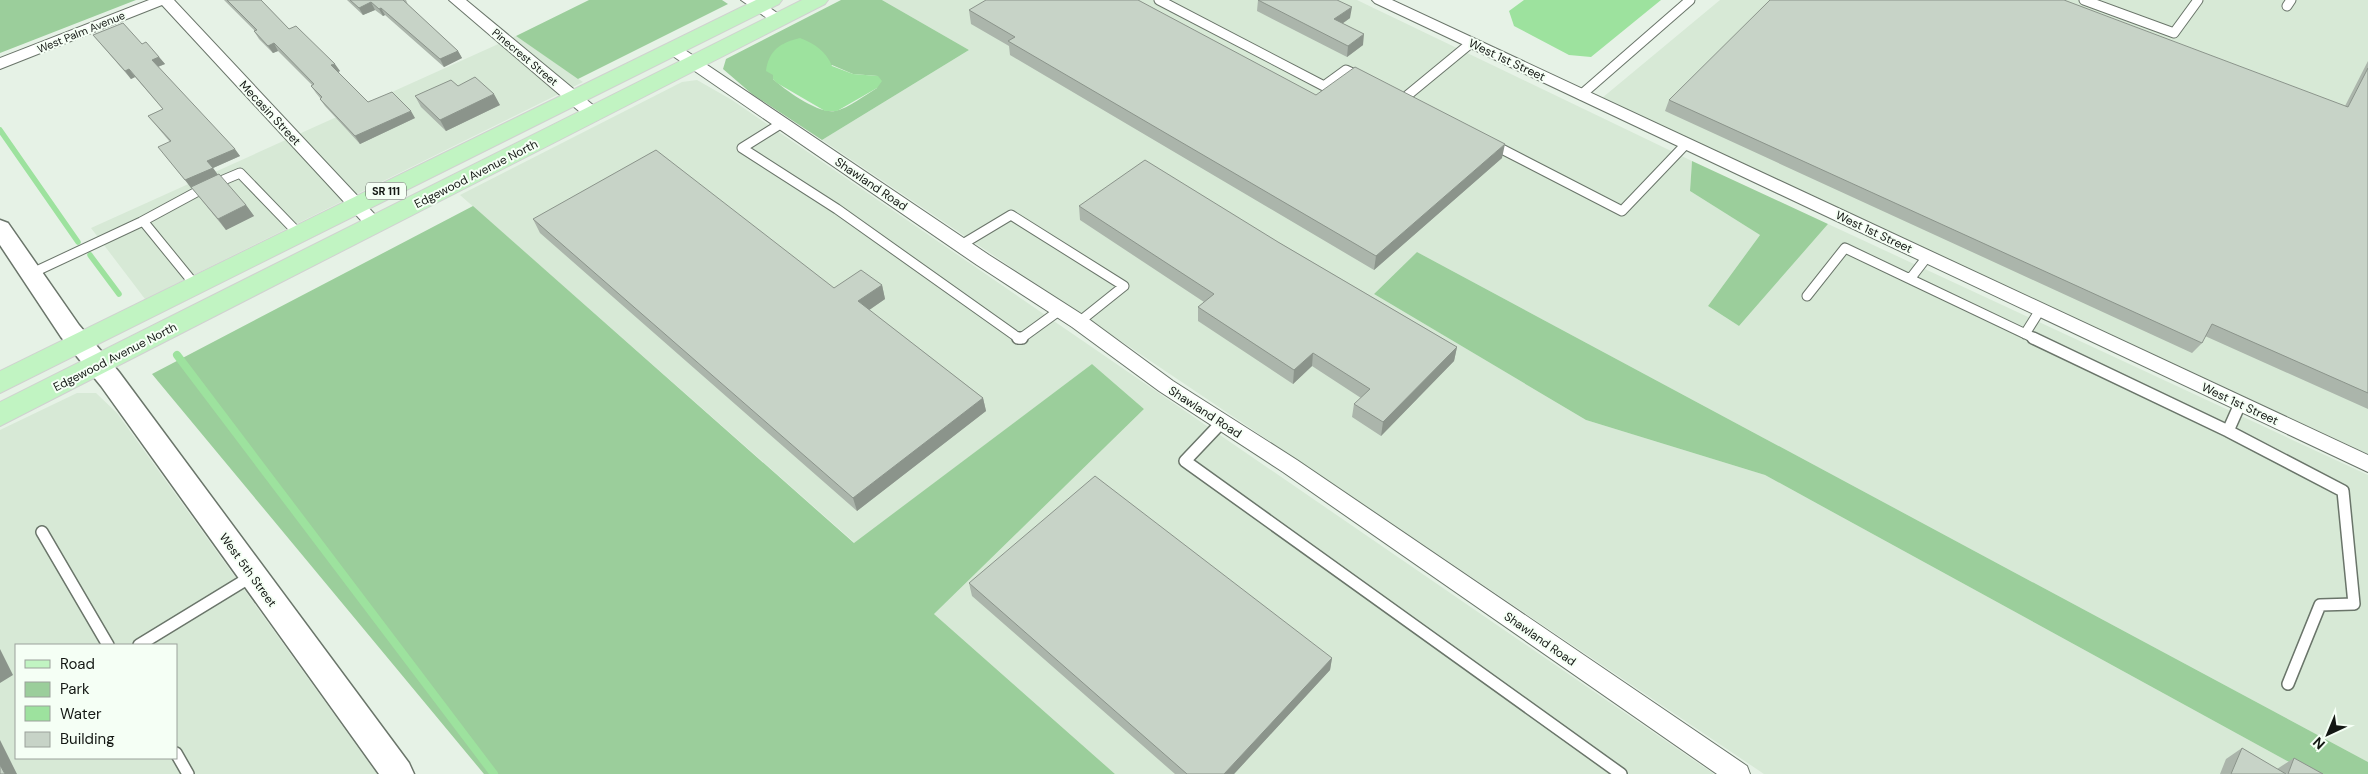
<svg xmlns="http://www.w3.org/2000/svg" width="2368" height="774" font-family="'DM Sans',sans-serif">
<rect width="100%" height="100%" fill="#e6f2e6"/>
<path fill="#d7e9d6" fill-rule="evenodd" d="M 882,0 L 1357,0 L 1692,161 L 1690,191 L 1760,235 L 1708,306 L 1739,326 L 1828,224 L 2368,475 L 2368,762 L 1417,252 L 1374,294 L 1586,420 L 1765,475 L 2311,774 L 1764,774 L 822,140 L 969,50 Z
M 1720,0 L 2368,0 L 2368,454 L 1602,98 Z
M 516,36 L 583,82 L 145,299 L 91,228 Z
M 697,80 L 732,100 L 1714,774 L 1115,774 L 934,614 L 1144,409 L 1092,364 L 855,543 L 460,195 L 682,82 Z
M 77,393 L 96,393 L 117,413 L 377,774 L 0,774 L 0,430 ZM 16,645 L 176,645 L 176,758 L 16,758 Z"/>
<path fill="#9bce9b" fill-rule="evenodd" d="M 0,0 L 136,0 L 0,53 Z
M 589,0 L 722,0 L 728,4 L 578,79 L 516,36 Z
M 841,0 L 882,0 L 969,50 L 822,140 L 752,94 L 723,69 L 726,59 ZM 832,65 L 853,74 L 878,76 L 877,88 C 865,95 849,108 835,111 C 818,114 785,90 773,79 L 773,75 Z
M 1692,161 L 1828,224 L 1739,326 L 1708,306 L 1760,235 L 1690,191 Z
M 473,206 L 854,543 L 1092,364 L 1144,409 L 934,614 L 1115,774 L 484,774 L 152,374 Z
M 1417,252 L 2368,762 L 2368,774 L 2311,774 L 1765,475 L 1586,420 L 1374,294 Z"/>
<path fill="#9de29e" d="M 1524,0 L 1661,0 L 1591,57 L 1569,55 L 1514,26 L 1509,11 Z
M 800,38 C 815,44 826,51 832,66 L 853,74 L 878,76 L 882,81 L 877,88 L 837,111 L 825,111 L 777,83 L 773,79 L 773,75 L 766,71 C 769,50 780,43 800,38 Z"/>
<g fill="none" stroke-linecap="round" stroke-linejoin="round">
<path stroke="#9de29e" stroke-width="5.5" d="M 0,130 L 78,242
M 90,255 L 119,294"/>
<path stroke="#9de29e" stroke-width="8" d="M 177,355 L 494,774"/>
<g stroke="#6a756a" stroke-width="11">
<path id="service-far1" d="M 1159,0 L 1324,86 L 1346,70 L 1361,77
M 2084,0 L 2174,33 L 2198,0
M 2287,6 L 2291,0
M 1581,95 L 1690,0
M 1403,99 L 1471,43
M 782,123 L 742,148 L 837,209 L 1020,339 L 1060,310
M 1492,144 L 1622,211 L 1686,144
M 143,221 L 196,286
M 961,245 L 1011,215 L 1124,286 L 1079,322
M 1927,257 L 1910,279 L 2036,339
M 30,274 L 141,222 L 202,189 L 240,173 L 299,234
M 1807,296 L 1845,248 L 1910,279
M 2025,334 L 2040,310"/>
</g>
<g stroke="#6a756a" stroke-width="14">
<path id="service" d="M 1018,338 L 1022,338
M 2033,338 L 2228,431 L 2240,404
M 1222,422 L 1185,461 L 1621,774
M 2228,431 L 2343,491 L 2354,604 L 2320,605 L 2288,684
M 42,532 L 108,645
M 139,645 L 252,576
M 176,753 L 188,774"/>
</g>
<g stroke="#6a756a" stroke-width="2">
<path id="minor" d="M 149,0 L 174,0 L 381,221 L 384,225 L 381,229 L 375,231 L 369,229 L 162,5 L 0,69 L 0,58 Z
M 449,0 L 466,0 L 599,110 L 601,114 L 599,118 L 587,118 Z
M 741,0 L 759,0 L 787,20 L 784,23 L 774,23 Z
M 1372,0 L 1392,0 L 2368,455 L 2368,472 L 1375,3 Z
M 673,44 L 679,46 L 989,255 L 1086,317 L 1173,381 L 1297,460 L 1747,766 L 1750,774 L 1717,774 L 1283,472 L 1159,391 L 1072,327 L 977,265 L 667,52 L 665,49 Z"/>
</g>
<g stroke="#6a756a" stroke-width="3">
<path id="tertiary" d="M 0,220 L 8,223 L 79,325 L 119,372 L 409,763 L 414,774 L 379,774 L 101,386 L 61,337 L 0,245 Z"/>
</g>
<g stroke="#d0d1d0" stroke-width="2">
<path id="primary" d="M 756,0 L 782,0 L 779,4 L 0,393 L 0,371 Z
M 802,0 L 828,0 L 825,4 L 0,426 L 0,402 Z"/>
</g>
<use href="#service-far1" stroke="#fff" stroke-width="9"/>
<use href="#service" stroke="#fff" stroke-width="11"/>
<use href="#minor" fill="#fff" fill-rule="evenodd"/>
<use href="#tertiary" fill="#fff" fill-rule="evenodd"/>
<use href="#primary" fill="#c1f4c2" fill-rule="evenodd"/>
</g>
<path fill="#abb5ab" d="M 224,0 L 261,0 L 289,29 L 340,71 L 338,72 L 368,102 L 415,118 L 360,144 L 325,106 L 320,99 L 320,98 L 316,93 L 311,86 L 312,85 L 278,51 L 273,53 L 259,39 L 254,31 L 255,31 Z
M 347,0 L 406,0 L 408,5 L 458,51 L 462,58 L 444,67 L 385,15 L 383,16 L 375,10 L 363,15 Z
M 1258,0 L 1350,18 L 1342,24 L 1363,45 L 1347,57 L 1257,11 Z
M 969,10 L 1316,95 L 1502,158 L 1374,270 L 1010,55 L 1009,46 L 971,24 Z
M 93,35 L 142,44 L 159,57 L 165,64 L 158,67 L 240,156 L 213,168 L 218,175 L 246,205 L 254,216 L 226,230 L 164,154 L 170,142 L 148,116 L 163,109 L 135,77 L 131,79 Z
M 2368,61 L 2368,409 L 2205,336 L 2202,343 L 2192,353 L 1665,111 L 1669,100 L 2345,106 Z
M 458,86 L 500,105 L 446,131 L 421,107 L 415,96 Z
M 1079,206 L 1278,242 L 1457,347 L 1454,361 L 1381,436 L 1352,417 L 1354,404 L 1361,398 L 1312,366 L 1293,384 L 1198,321 L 1198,307 L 1204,302 L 1080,220 Z
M 533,219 L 834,288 L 882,285 L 885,299 L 869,310 L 983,398 L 986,411 L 857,511 L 540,233 Z
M 969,583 L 1332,658 L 1330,670 L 1234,774 L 1175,774 L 972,596 Z
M 2242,748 L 2277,769 L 2294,758 L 2323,774 L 2220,774 L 2226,759 Z"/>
<path fill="#8b948b" d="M 371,2 L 375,10 L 363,15 L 359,8 Z
M 1352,7 L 1350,18 L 1333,30 L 1334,19 Z
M 381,8 L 385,15 L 383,16 L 379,9 Z
M 1364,34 L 1363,45 L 1347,57 L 1348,46 Z
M 274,43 L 278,51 L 273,53 L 268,46 Z
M 458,51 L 462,58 L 444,67 L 440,59 Z
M 159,57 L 165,64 L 157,67 L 152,60 Z
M 335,64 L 340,71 L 336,73 L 331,65 Z
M 129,69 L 135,77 L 131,79 L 125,71 Z
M 494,94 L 500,105 L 446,131 L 440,120 Z
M 411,111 L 415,118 L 360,144 L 355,136 Z
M 1505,144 L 1502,158 L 1374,270 L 1376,256 Z
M 235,149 L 240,156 L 213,168 L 218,175 L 191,188 L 185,180 L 207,161 Z
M 246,205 L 254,216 L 226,230 L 218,219 Z
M 882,285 L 885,299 L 862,315 L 858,301 Z
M 1457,347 L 1454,361 L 1381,436 L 1383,422 Z
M 1313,353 L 1312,366 L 1293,384 L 1294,370 Z
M 983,398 L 986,411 L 857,511 L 853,498 Z
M 0,649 L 13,675 L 0,683 Z
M 1332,658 L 1330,670 L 1234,774 L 1224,774 Z
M 0,740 L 17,774 L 5,774 L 0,765 Z"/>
<path fill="#c7d3c7" stroke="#8b948b" d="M 227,0 L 261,0 L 289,29 L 296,26 L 335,64 L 331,65 L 368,102 L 392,92 L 411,111 L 355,136 L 320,99 L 322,97 L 311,86 L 314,84 L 274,43 L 268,46 L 254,31 L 257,30 Z
M 350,0 L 403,0 L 458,51 L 440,59 L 381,8 L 379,9 L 371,2 L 359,8 Z
M 986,0 L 1138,0 L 1316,95 L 1355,67 L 1505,144 L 1376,256 L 1008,41 L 1015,37 L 969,10 Z
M 1258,0 L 1337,0 L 1352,7 L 1334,19 L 1364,34 L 1348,46 Z
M 1770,0 L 2064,0 L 2348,107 L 2368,68 L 2368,393 L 2212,324 L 2202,343 L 1669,100 Z
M 123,23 L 142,44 L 146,42 L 159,57 L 152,60 L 235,149 L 207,161 L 213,168 L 185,180 L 158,147 L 171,141 L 148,116 L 163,109 L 129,69 L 125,71 L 93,35 Z
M 475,77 L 494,94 L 440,120 L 415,96 L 451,80 L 458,86 Z
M 656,150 L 834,288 L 861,270 L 882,285 L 858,301 L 983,398 L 853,498 L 533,219 Z
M 1145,160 L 1278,242 L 1457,347 L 1383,422 L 1354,404 L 1370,389 L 1313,353 L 1294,370 L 1198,307 L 1214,294 L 1079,206 Z
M 219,174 L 246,205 L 218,219 L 191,187 Z
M 1095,476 L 1332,658 L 1224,774 L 1187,774 L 969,583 Z
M 2242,748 L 2286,774 L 2231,774 Z
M 2294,758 L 2323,774 L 2288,774 Z
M 0,765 L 5,774 L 0,774 Z"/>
<g text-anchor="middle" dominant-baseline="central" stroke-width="4" stroke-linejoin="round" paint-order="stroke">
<g font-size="11" fill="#131713" stroke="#f5fff5">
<text transform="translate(81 32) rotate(-22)">West Palm Avenue</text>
<text transform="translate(525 57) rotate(40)">Pinecrest Street</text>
</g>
<rect fill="#f5fff5" stroke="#575d57" stroke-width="1" x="366" y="182.5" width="40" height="17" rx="4"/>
<g font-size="11" font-weight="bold" fill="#131713">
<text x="386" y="191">SR 111</text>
</g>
<g font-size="12" fill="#131713" stroke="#f5fff5">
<text transform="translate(1507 60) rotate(25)">West 1st Street</text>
<text transform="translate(270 113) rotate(47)">Mecasin Street</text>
<text transform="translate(476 174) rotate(-27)">Edgewood Avenue North</text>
<text transform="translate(871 184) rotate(34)">Shawland Road</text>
<text transform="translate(1874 232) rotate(25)">West 1st Street</text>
<text transform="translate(115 357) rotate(-27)">Edgewood Avenue North</text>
<text transform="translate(2240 404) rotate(25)">West 1st Street</text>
<text transform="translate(1205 412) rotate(33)">Shawland Road</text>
<text transform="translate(248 570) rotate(54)">West 5th Street</text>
<text transform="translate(1540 639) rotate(35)">Shawland Road</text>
</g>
</g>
<rect x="15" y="644" width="162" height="115" fill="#f5fff5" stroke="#9ba29b"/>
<rect x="25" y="660" width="25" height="8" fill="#c1f4c2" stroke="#9ba29b"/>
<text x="60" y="669" font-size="15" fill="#131713">Road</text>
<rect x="25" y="682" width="25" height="15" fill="#9bce9b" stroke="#9ba29b"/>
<text x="60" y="694" font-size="15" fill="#131713">Park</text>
<rect x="25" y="706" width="25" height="15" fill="#9de29e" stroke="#9ba29b"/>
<text x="60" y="719" font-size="15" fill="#131713">Water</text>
<rect x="25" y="732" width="25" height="15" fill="#c7d3c7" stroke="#9ba29b"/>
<text x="60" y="744" font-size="15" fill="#131713">Building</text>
<g transform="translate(2328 734) rotate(224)" stroke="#f5fff5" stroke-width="4" paint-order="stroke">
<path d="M0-4L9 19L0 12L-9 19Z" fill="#131713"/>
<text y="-8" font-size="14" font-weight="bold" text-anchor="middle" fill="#131713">N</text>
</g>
</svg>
